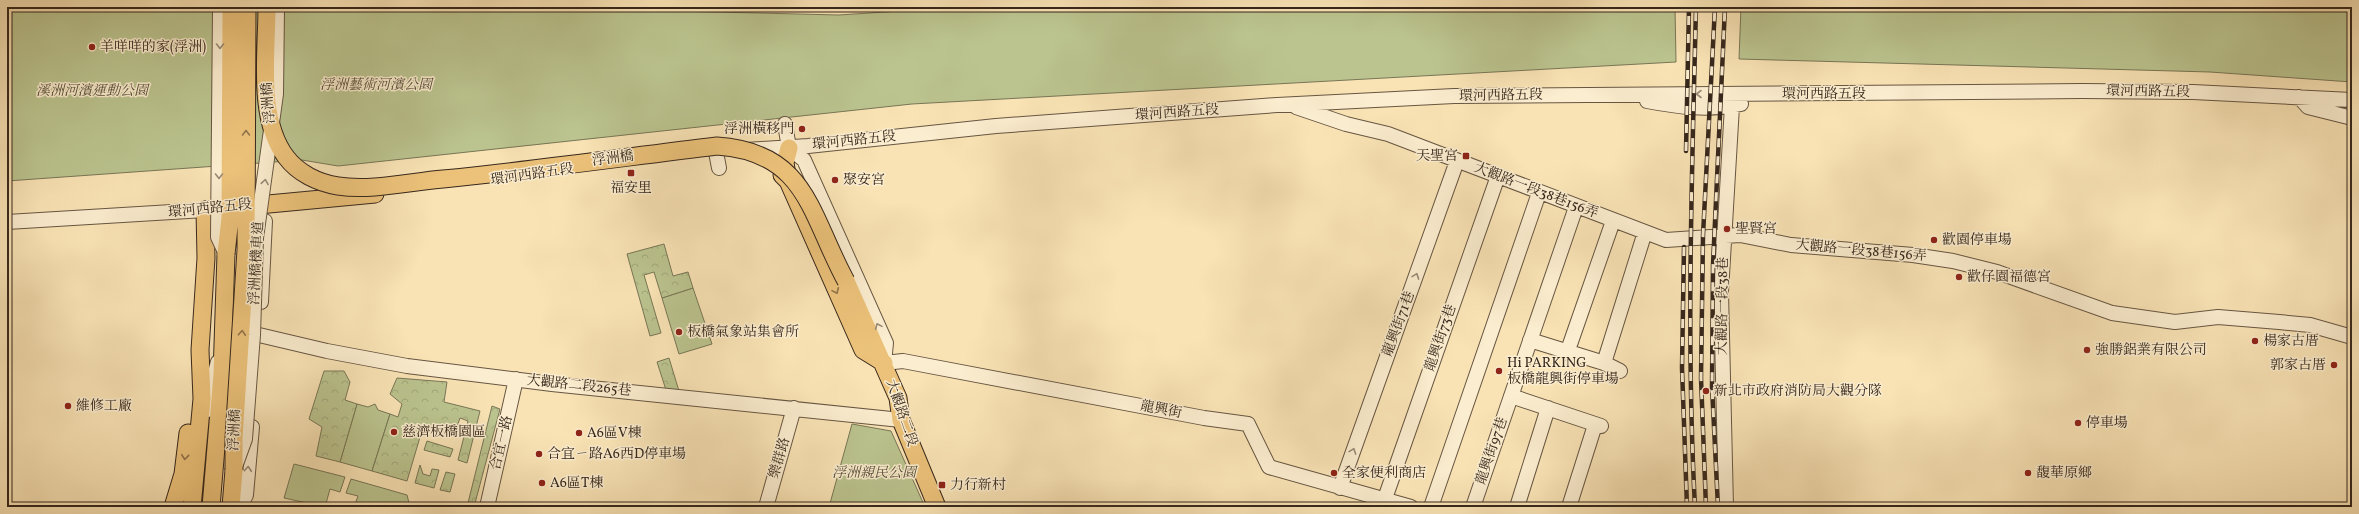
<svg xmlns="http://www.w3.org/2000/svg" width="2359" height="514" font-family="Vollkorn,'Noto Serif TC',serif">
<defs>
<pattern id="forest-crowns" width="20" height="18" patternUnits="userSpaceOnUse"><rect width="20" height="18" fill="#bbc48f"/><path d="M2 6a3 3 0 1 1 6 0M12 15a3 3 0 1 1 6 0" fill="none" stroke="#a1a87b"/></pattern>
<pattern id="wetland-marsh" width="20" height="14" patternUnits="userSpaceOnUse"><rect width="20" height="14" fill="#bbc48f"/><path d="M1 5h8M5 5V1M11 12h8M15 12V8" fill="none" stroke="#a1a87b"/></pattern>
</defs>
<rect width="100%" height="100%" fill="#f9e3b5"/>
<filter id="stains"><feTurbulence type="fractalNoise" baseFrequency=".005" numOctaves="4"/><feColorMatrix values="0 0 0 0 .2 0 0 0 0 .09 0 0 0 0 .02 0 0 0 .5 -.17"/></filter>
<radialGradient id="worn" r=".72"><stop offset=".6" stop-color="#630" stop-opacity="0"/><stop offset="1" stop-color="#630" stop-opacity=".3"/></radialGradient>
<path fill="#bbc48f" stroke="#787656" d="M 7,7 L 580,7 L 592,9 L 839,15 L 961,7 L 1675,7 L 1676,62 L 912,104 L 338,166 L 302,160 L 7,181 Z
M 1741,7 L 2352,7 L 2352,82 L 2210,72 L 1739,59 Z
M 693,288 L 712,344 L 679,354 L 662,298 Z
M 357,404 L 368,407 L 375,404 L 378,410 L 390,414 L 372,471 L 340,462 Z
M 852,424 L 891,431 L 925,507 L 829,507 Z
M 294,464 L 345,477 L 340,492 L 330,489 L 325,507 L 284,498 Z
M 351,479 L 407,495 L 410,507 L 354,507 L 358,496 L 346,493 Z"/>
<path fill="url(#forest-crowns)" stroke="#787656" d="M 664,244 L 673,276 L 688,272 L 693,288 L 662,298 L 654,272 L 644,275 L 661,333 L 650,336 L 627,254 Z
M 669,358 L 679,391 L 666,390 L 657,362 Z
M 324,371 L 344,371 L 350,382 L 345,400 L 357,404 L 340,462 L 316,456 L 322,427 L 309,419 Z
M 397,378 L 447,382 L 444,402 L 480,411 L 467,463 L 458,460 L 468,421 L 460,418 L 454,436 L 423,427 L 407,481 L 372,471 L 390,414 L 398,417 L 402,404 L 390,394 Z
M 492,406 L 500,409 L 474,507 L 467,507 Z
M 427,441 L 453,449 L 450,457 L 424,450 Z
M 420,465 L 423,474 L 430,476 L 432,469 L 439,470 L 434,488 L 415,483 Z
M 446,472 L 455,474 L 450,492 L 440,490 Z"/>
<path fill="url(#wetland-marsh)" stroke="#787656" d="M 763,7 L 890,7 L 859,11 Z"/>
<g fill="none" stroke-linecap="round" stroke-linejoin="round">
<g stroke="#675642" stroke-width="16">
<path id="minor" d="M 2299,97 L 2308,107 L 2352,118
M 1647,101 C 1679,107 1708,111 1741,104
M 1296,107 L 1346,124 L 1388,134 L 1666,240 L 1740,235 L 1791,245 L 1913,255 L 1953,261 L 1997,272 L 2112,313 L 2175,322 L 2218,317 L 2279,322 L 2310,325 L 2352,337
M 785,124 L 789,148 L 804,160 L 886,343 L 884,363 L 903,361 L 1204,418 L 1248,424 L 1269,467 L 1411,507
M 746,150 L 808,146 L 996,126 L 1277,105 L 1454,96 L 2082,91 L 2193,92 L 2352,100
M 716,152 L 719,168
M 7,222 L 205,210
M 261,302 L 265,221
M 259,335 L 327,351 L 407,366 L 552,384 L 901,420
M 1530,340 L 1604,363 L 1620,371
M 1567,353 L 1613,221
M 1604,363 L 1645,232
M 1511,396 L 1601,426
M 208,410 L 209,394 L 218,362
M 1340,488 L 1457,161
M 240,507 L 246,495 L 252,427
M 487,507 L 516,379
M 766,507 L 794,408
M 1382,507 L 1498,176
M 1431,507 L 1539,193
M 1473,507 L 1576,207
M 1517,507 L 1548,408
M 1569,507 L 1595,425
M 1726,507 L 1721,292 L 1732,106"/>
</g>
<g stroke="#36271c" stroke-width="19">
<path id="major" d="M 782,175 L 788,181 L 863,350 L 884,363
M 788,181 L 785,163 L 789,148
M 846,281 L 898,398 L 901,420 L 937,507
M 173,507 L 183,474 L 188,433
M 192,507 L 202,399 L 200,350 L 206,258 L 205,210 L 375,194
M 211,507 L 222,375 L 226,254
M 231,507 L 234,470"/>
</g>
<use href="#minor" stroke="#fbedcf" stroke-width="14"/>
<use href="#major" stroke="#ecc27a" stroke-width="17"/>
<g stroke="#36271c" stroke-width="4.5">
<path id="rail" d="M 1686,151 L 1689,7
M 1684,247 L 1682,368 L 1687,507
M 1695,507 C 1686,340 1692,174 1696,7
M 1706,507 L 1701,378 L 1703,235 L 1715,7
M 1718,507 L 1712,387 L 1713,265 L 1725,7"/>
</g>
<use href="#rail" stroke="#fbedcf" stroke-width="3" stroke-dasharray="9" stroke-linecap="butt"/>
<g stroke="#675642" stroke-width="16" stroke-linecap="butt">
<path id="minor-bridge" d="M 220,7 L 218,237 L 226,254
M 236,464 L 245,439 L 253,335 L 256,238 L 276,94 L 277,7"/>
</g>
<g stroke="#36271c" stroke-width="19" stroke-linecap="butt">
<path id="major-bridge" d="M 267,7 C 267,53 257,119 286,157 C 298,173 318,183 338,186 C 371,191 409,182 443,179 C 535,170 626,157 717,146 C 807,152 810,215 846,281
M 226,254 L 230,218 L 231,7
M 234,470 L 234,438 L 246,250 L 247,7"/>
</g>
<use href="#minor-bridge" stroke="#fbedcf" stroke-width="14"/>
<use href="#major-bridge" stroke="#ecc27a" stroke-width="17"/>
</g>
<defs><path id="oneway-chevron" d="M-2-3.5L2.5 0L-2 3.5" fill="none" stroke-width="1.6" stroke-linecap="round" stroke-linejoin="round"/></defs>
<g stroke="#988a76">
<use href="#oneway-chevron" transform="translate(220 46) rotate(90)"/>
<use href="#oneway-chevron" transform="translate(1699 94) rotate(-180)"/>
<use href="#oneway-chevron" transform="translate(219 176) rotate(90)"/>
<use href="#oneway-chevron" transform="translate(265 182) rotate(-81)"/>
<use href="#oneway-chevron" transform="translate(1416 276) rotate(-70)"/>
<use href="#oneway-chevron" transform="translate(878 326) rotate(-114)"/>
<use href="#oneway-chevron" transform="translate(1353 451) rotate(-70)"/>
<use href="#oneway-chevron" transform="translate(248 469) rotate(-85)"/>
</g>
<g stroke="#91744b">
<use href="#oneway-chevron" transform="translate(246 133) rotate(-90)"/>
<use href="#oneway-chevron" transform="translate(836 291) rotate(66)"/>
<use href="#oneway-chevron" transform="translate(242 333) rotate(-87)"/>
<use href="#oneway-chevron" transform="translate(185 457) rotate(96)"/>
</g>
<g fill="#8f2418" stroke="#fbedcf" stroke-width="1.5">
<circle cx="92" cy="47" r="4"/>
<circle cx="802" cy="129" r="4"/>
<rect x="1462" y="152" width="8" height="8" rx="2"/>
<rect x="627" y="169" width="8" height="8" rx="2"/>
<circle cx="835" cy="180" r="4"/>
<circle cx="1727" cy="229" r="4"/>
<circle cx="1934" cy="240" r="4"/>
<circle cx="1959" cy="277" r="4"/>
<circle cx="679" cy="332" r="4"/>
<circle cx="2255" cy="341" r="4"/>
<circle cx="2087" cy="350" r="4"/>
<circle cx="2334" cy="365" r="4"/>
<circle cx="1499" cy="371" r="4"/>
<circle cx="1706" cy="391" r="4"/>
<circle cx="68" cy="406" r="4"/>
<circle cx="2078" cy="423" r="4"/>
<circle cx="394" cy="432" r="4"/>
<circle cx="579" cy="433" r="4"/>
<circle cx="539" cy="454" r="4"/>
<circle cx="1334" cy="473" r="4"/>
<circle cx="2028" cy="473" r="4"/>
<circle cx="542" cy="483" r="4"/>
<rect x="938" y="481" width="8" height="8" rx="2"/>
</g>
<g text-anchor="middle" dominant-baseline="central" stroke-width="3" stroke-linejoin="round" paint-order="stroke">
<g font-size="14" fill="#36271c" stroke="#fbedcf" text-anchor="start">
<text x="100" y="47">羊咩咩的家(浮洲)</text>
<text x="794" y="129" text-anchor="end">浮洲橫移門</text>
<text x="1458" y="156" text-anchor="end">天聖宮</text>
<text x="843" y="180">聚安宮</text>
<text x="631" y="188" text-anchor="middle">福安里</text>
<text x="1735" y="229">聖賢宮</text>
<text x="1942" y="240">歡園停車場</text>
<text x="1967" y="277">歡仔園福德宮</text>
<text x="687" y="332">板橋氣象站集會所</text>
<text x="2263" y="341">楊家古厝</text>
<text x="2095" y="350">強勝鋁業有限公司</text>
<text x="1507" y="363">Hi PARKING<tspan x="1507" dy="16">板橋龍興街停車場</tspan></text>
<text x="2326" y="365" text-anchor="end">郭家古厝</text>
<text x="1714" y="391">新北市政府消防局大觀分隊</text>
<text x="76" y="406">維修工廠</text>
<text x="2086" y="423">停車場</text>
<text x="402" y="432">慈濟板橋園區</text>
<text x="587" y="433">A6區V棟</text>
<text x="547" y="454">合宜ㄧ路A6西D停車場</text>
<text x="1342" y="473">全家便利商店</text>
<text x="2036" y="473">馥華原鄉</text>
<text x="550" y="483">A6區T棟</text>
<text x="950" y="485">力行新村</text>
</g>
<g font-size="14" font-style="italic" fill="#574e39" stroke="#fbedcf">
<text x="376" y="85">浮洲藝術河濱公園</text>
<text x="92" y="91">溪洲河濱運動公園</text>
<text x="874" y="473">浮洲親民公園</text>
</g>
<g font-size="14" fill="#36271c" stroke="#fbedcf">
<text transform="translate(2148 92) rotate(1)">環河西路五段</text>
<text x="1824" y="94">環河西路五段</text>
<text transform="translate(1501 96) rotate(-1)">環河西路五段</text>
<text transform="translate(269 103) rotate(-95)">浮洲橋</text>
<text transform="translate(1177 113) rotate(-4)">環河西路五段</text>
<text transform="translate(854 141) rotate(-6)">環河西路五段</text>
<text transform="translate(613 159) rotate(-7)">浮洲橋</text>
<text transform="translate(532 175) rotate(-8)">環河西路五段</text>
<text transform="translate(1536 191) rotate(21)">大觀路一段38巷156弄</text>
<text transform="translate(210 209) rotate(-6)">環河西路五段</text>
<text transform="translate(1861 251) rotate(5)">大觀路一段38巷156弄</text>
<text transform="translate(257 263) rotate(-87)">浮洲橋機車道</text>
<text transform="translate(1723 306) rotate(-89)">大觀路一段38巷</text>
<text transform="translate(1399 324) rotate(-70)">龍興街71巷</text>
<text transform="translate(1441 338) rotate(-71)">龍興街73巷</text>
<text transform="translate(579 386) rotate(6)">大觀路二段265巷</text>
<text transform="translate(1161 410) rotate(11)">龍興街</text>
<text transform="translate(901 413) rotate(71)">大觀路二段</text>
<text transform="translate(235 430) rotate(-87)">浮洲橋</text>
<text transform="translate(502 443) rotate(-77)">合宜一路</text>
<text transform="translate(1492 451) rotate(-71)">龍興街97巷</text>
<text transform="translate(780 458) rotate(-74)">樂群路</text>
</g>
</g>
<rect width="2359" height="514" fill="none" stroke="#f9e3b5" stroke-width="24"/>
<rect x="8" y="8" width="2343" height="498" fill="none" stroke="#36271c" stroke-width="2"/>
<rect x="12" y="12" width="2335" height="490" fill="none" stroke="#36271c"/>
<rect width="100%" height="100%" filter="url(#stains)"/>
<rect width="100%" height="100%" fill="url(#worn)"/>
</svg>
